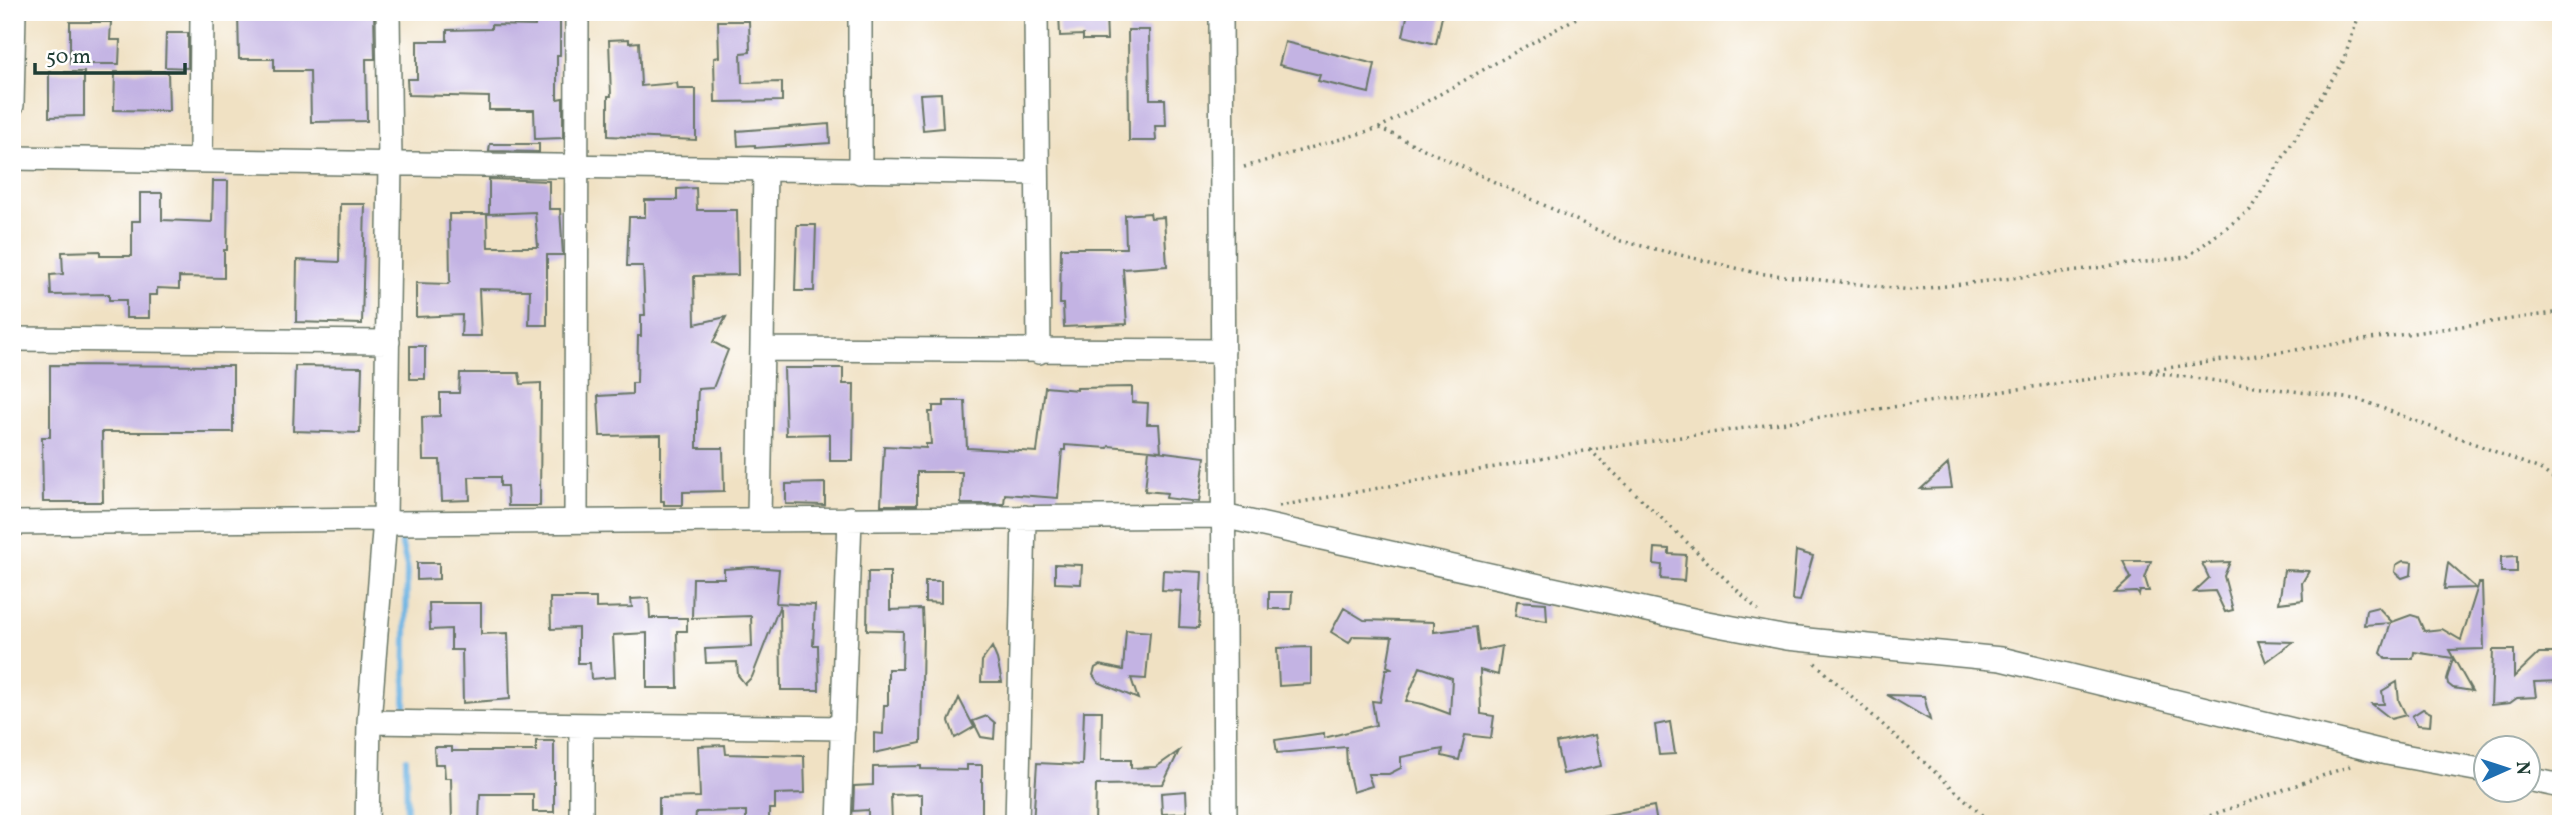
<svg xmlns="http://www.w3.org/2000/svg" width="2573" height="836" font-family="Vollkorn,serif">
<rect width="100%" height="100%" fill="#fff"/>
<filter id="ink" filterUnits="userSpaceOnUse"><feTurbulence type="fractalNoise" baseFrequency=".0143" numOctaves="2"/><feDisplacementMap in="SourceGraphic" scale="14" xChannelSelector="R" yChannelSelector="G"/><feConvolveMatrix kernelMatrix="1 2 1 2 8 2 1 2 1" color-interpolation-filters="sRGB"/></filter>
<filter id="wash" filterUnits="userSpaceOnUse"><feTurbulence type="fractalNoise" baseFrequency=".00686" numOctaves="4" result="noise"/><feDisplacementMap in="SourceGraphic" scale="28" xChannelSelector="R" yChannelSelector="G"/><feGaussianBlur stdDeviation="1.57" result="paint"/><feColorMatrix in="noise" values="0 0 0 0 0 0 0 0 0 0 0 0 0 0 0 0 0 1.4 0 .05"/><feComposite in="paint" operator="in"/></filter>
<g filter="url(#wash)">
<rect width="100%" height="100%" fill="#f0e1c3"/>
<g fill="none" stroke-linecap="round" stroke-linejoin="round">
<path stroke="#6ab2e2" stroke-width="6" d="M 398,529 L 407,566 L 405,708
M 406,759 L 407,824"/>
</g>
<g id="blocks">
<path fill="#c3b3e3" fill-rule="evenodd" d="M 238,12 L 293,14 L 374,12 L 375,59 L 366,59 L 367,121 L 311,122 L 310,71 L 274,71 L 274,59 L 239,59 Z
M 1059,12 L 1106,12 L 1107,40 L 1083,40 L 1083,35 L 1060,36 Z
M 1408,12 L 1443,12 L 1436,44 L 1403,36 Z
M 535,21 L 560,21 L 560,55 L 557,55 L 557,99 L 563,98 L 563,138 L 535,139 L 534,110 L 489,110 L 489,97 L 408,95 L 407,79 L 417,79 L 417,41 L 447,41 L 447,30 L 491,29 L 491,25 L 535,26 Z
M 718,21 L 749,21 L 750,52 L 741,53 L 742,83 L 782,82 L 782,101 L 715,102 L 714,58 L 719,57 Z
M 70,22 L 111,22 L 110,40 L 120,40 L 119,64 L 70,64 Z
M 1128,30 L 1149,30 L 1150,99 L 1165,99 L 1166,126 L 1155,126 L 1156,141 L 1129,141 Z
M 166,33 L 188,33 L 188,68 L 165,67 Z
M 629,39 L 629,43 L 639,42 L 641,86 L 677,83 L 678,89 L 696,89 L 696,140 L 608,136 L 608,96 L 611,96 L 609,40 Z
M 1285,42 L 1375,64 L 1369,93 L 1318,81 L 1320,75 L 1279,65 Z
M 168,71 L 169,111 L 114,110 L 115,72 Z
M 49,72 L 84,72 L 84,116 L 49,117 Z
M 941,93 L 943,128 L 923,130 L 920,94 Z
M 829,124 L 830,143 L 755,148 L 755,145 L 738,146 L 737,131 Z
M 490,144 L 539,144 L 539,152 L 489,151 Z
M 489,179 L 549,181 L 549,209 L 560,209 L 563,255 L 547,255 L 547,325 L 529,325 L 530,290 L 479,289 L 481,336 L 461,336 L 462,315 L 416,317 L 416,283 L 448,284 L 450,281 L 449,214 L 487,214 L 488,247 L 538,247 L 535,212 L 489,214 Z
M 213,181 L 228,181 L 227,250 L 224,250 L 224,278 L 179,277 L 179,289 L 157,288 L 157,295 L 149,295 L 149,318 L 126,318 L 126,300 L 109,300 L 109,294 L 51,295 L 50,275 L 63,274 L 62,252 L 100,251 L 100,256 L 132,256 L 132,221 L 140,221 L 140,193 L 162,193 L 162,220 L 212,222 Z
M 696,188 L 697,210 L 737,210 L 738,275 L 694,276 L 695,324 L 726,317 L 713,342 L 728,350 L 713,388 L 698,389 L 697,409 L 697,448 L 723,448 L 724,491 L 683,492 L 683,505 L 664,505 L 664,501 L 661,501 L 661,435 L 600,436 L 598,396 L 632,394 L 632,383 L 637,383 L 638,336 L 641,336 L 641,315 L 645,315 L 643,266 L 627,266 L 629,217 L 645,217 L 645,200 L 677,200 L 677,189 Z
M 340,204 L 365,204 L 362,324 L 296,322 L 297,260 L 339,262 Z
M 1150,213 L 1151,218 L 1164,217 L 1167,266 L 1123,269 L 1127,324 L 1064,327 L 1063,304 L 1060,304 L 1061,248 L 1126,248 L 1125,215 Z
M 797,225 L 816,225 L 814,291 L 795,291 Z
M 410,346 L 425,346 L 425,379 L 410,379 Z
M 50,365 L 233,366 L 233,432 L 102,432 L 103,502 L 43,502 L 42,437 L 50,437 Z
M 295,366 L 362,367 L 360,433 L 293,431 Z
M 784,368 L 843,368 L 843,384 L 854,384 L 853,461 L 830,461 L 830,434 L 786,435 Z
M 460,373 L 519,373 L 521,384 L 541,383 L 540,506 L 508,506 L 507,486 L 500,486 L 500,477 L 469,477 L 470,500 L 442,501 L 440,460 L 423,460 L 422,417 L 440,416 L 440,393 L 459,393 Z
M 1045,387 L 1077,390 L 1077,388 L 1132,387 L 1132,402 L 1148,403 L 1147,424 L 1159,424 L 1161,451 L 1109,446 L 1108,448 L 1065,445 L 1065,450 L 1062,450 L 1058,498 L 1005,494 L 1004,504 L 961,504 L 962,472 L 917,472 L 917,505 L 881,505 L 884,446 L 926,448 L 926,444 L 931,444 L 929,412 L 933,412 L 933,406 L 944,406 L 944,401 L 965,401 L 967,448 L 1037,452 Z
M 1149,450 L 1205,457 L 1199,502 L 1166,498 L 1167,493 L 1145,491 Z
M 1948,464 L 1952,488 L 1921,489 Z
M 825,483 L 825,505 L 786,504 L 786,484 Z
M 1655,548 L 1669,549 L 1669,554 L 1686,555 L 1684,581 L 1661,579 L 1662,565 L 1654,564 Z
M 1796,551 L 1813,556 L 1800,601 L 1792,600 Z
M 2517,556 L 2517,572 L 2501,572 L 2501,557 Z
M 2123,561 L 2151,561 L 2145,578 L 2149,591 L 2140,591 L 2139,595 L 2137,592 L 2115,593 L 2131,578 Z
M 2403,561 L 2412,562 L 2411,575 L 2402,578 L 2395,572 L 2396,565 Z
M 2230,562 L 2224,576 L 2233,610 L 2225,612 L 2215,591 L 2194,592 L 2209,578 L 2202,563 Z
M 417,563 L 439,563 L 439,579 L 417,580 Z
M 2448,563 L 2476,588 L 2444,589 Z
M 1055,564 L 1082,565 L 1081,584 L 1055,583 Z
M 753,567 L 779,569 L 776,603 L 815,605 L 813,645 L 818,645 L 819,690 L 781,690 L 780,605 L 752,677 L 745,684 L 738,675 L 737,662 L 706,663 L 705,649 L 752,647 L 751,616 L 692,618 L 693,578 L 724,578 L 724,569 Z
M 1163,570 L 1202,572 L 1199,628 L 1179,627 L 1181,591 L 1162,590 Z
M 2284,570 L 2309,571 L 2302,583 L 2303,600 L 2279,603 Z
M 868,572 L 890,572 L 890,610 L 922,609 L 923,630 L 921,743 L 874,753 L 874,733 L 883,734 L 884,705 L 888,705 L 888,669 L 902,669 L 903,631 L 867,630 Z
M 925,581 L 941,581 L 941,603 L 925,602 Z
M 2479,583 L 2482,583 L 2484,649 L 2449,650 L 2472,691 L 2453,688 L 2448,684 L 2447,679 L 2453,658 L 2414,652 L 2413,659 L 2386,659 L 2381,653 L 2391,623 L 2364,625 L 2366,610 L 2378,607 L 2392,622 L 2411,615 L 2418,617 L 2424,631 L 2442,629 L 2461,640 Z
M 1269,592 L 1292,592 L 1291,609 L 1269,609 Z
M 550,598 L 596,598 L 596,608 L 632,607 L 631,599 L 649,598 L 650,618 L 687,618 L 687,631 L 677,631 L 678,688 L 647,688 L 647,633 L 613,635 L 615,677 L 591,679 L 590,663 L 578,663 L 578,628 L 551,629 Z
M 1517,601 L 1546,603 L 1547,621 L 1515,616 Z
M 429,603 L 481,603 L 481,634 L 508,633 L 510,699 L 463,703 L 462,650 L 451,650 L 451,629 L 430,630 Z
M 1344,608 L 1364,620 L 1434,622 L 1434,632 L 1476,627 L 1479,651 L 1502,646 L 1498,675 L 1480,670 L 1481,714 L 1494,716 L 1491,738 L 1465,735 L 1459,760 L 1442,756 L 1443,749 L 1401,757 L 1401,768 L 1389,774 L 1368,774 L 1372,786 L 1353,792 L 1347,765 L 1346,747 L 1277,753 L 1275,740 L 1324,733 L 1324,738 L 1376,725 L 1372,701 L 1380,702 L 1386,669 L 1393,669 L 1387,666 L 1392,637 L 1353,636 L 1349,643 L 1331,632 ZM 1420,667 L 1452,678 L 1450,714 L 1423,704 L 1406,701 Z
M 1126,630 L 1150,632 L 1146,679 L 1131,678 L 1138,699 L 1098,682 L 1093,675 L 1095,668 L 1100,665 L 1123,670 Z
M 2258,641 L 2293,642 L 2266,662 Z
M 992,647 L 997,659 L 1002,682 L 981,682 L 982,661 Z
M 1311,647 L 1311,684 L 1279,686 L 1277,648 Z
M 2493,650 L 2514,650 L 2514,677 L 2539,653 L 2561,653 L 2555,668 L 2561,673 L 2561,681 L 2534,682 L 2536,697 L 2517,698 L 2510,703 L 2491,705 Z
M 2397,682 L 2399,701 L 2406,715 L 2391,719 L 2372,704 L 2384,704 L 2382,691 Z
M 1887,695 L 1924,696 L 1930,720 Z
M 959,698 L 974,727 L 955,738 L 949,721 Z
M 2423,709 L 2431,713 L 2430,726 L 2418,725 L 2412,716 Z
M 1084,711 L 1102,711 L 1101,760 L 1131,760 L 1131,768 L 1156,767 L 1179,751 L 1163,784 L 1096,785 L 1095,824 L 1033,824 L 1037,763 L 1082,765 Z
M 987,716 L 995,723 L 994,739 L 981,737 L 973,721 Z
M 1670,722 L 1675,754 L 1659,755 L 1655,725 Z
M 1595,735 L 1601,766 L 1563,774 L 1556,743 Z
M 536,741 L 554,741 L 554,812 L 533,812 L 533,794 L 480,794 L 479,824 L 452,824 L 451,778 L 445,778 L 444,764 L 435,764 L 434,747 L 452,747 L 452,751 L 536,751 Z
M 725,745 L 726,754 L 804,756 L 805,793 L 775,794 L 775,809 L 769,809 L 769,824 L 746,824 L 746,811 L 696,812 L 695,824 L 659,824 L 659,798 L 700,797 L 698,746 Z
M 967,765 L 982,765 L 982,821 L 922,820 L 922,794 L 891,795 L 892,824 L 868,824 L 868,810 L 853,811 L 854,786 L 873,785 L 873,767 L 921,766 L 921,769 L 967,770 Z
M 1186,791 L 1187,813 L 1162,814 L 1161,793 Z
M 1654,806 L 1657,824 L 1601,824 L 1601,816 Z"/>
</g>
</g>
<g filter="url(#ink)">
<use href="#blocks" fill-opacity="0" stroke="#687666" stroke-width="2"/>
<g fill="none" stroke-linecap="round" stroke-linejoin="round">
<g stroke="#687666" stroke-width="26">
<path id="minor" d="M 860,12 L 860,172
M 1036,12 L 1039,352
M 1221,12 L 1225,824
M 12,105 L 14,12
M 12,158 L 1037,173
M 201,161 L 202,12
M 12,339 L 388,342
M 762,349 L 1223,351
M 759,519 L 765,170
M 576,520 L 577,12
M 12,523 L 385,519 L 396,523 L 1223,516 L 1702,622 L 1787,638 L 2001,659 L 2387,753 L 2486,771
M 369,722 L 843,728
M 2528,779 L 2561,786
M 367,824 L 369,722 L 385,519 L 390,162 L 388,12
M 581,824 L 581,725
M 839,824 L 850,518
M 1017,824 L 1024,517"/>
</g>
<path stroke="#687666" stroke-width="3.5" stroke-dasharray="2 5" stroke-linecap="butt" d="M 1379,128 L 1621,241 L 1757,273 L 1912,290 L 2187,257 L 2250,210 L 2343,62 L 2360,12
M 1244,167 L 1379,128 L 1587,12
M 2149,372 L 2361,400 L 2540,469 L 2561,484
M 1590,450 L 1758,610
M 1279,506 L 1590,450 L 2561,312
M 1815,663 L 1981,814 L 1988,824
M 2200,824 L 2203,818 L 2350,766"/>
<use href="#minor" stroke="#fff" stroke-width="23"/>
</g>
</g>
<rect width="2573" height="836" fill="none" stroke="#fff" stroke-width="42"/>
<g transform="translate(2507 769) rotate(87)"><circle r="33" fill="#ffffff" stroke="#a5b1ae" stroke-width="2"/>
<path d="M0-5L12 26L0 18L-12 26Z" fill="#1f6fb2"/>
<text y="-10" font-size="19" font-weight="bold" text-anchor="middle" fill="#1f3d34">N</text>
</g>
<path d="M35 63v10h150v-10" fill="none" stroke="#1f3d34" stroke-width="3.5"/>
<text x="46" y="63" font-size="21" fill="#1f3d34" stroke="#ffffff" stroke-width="5" paint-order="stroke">50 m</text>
</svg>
